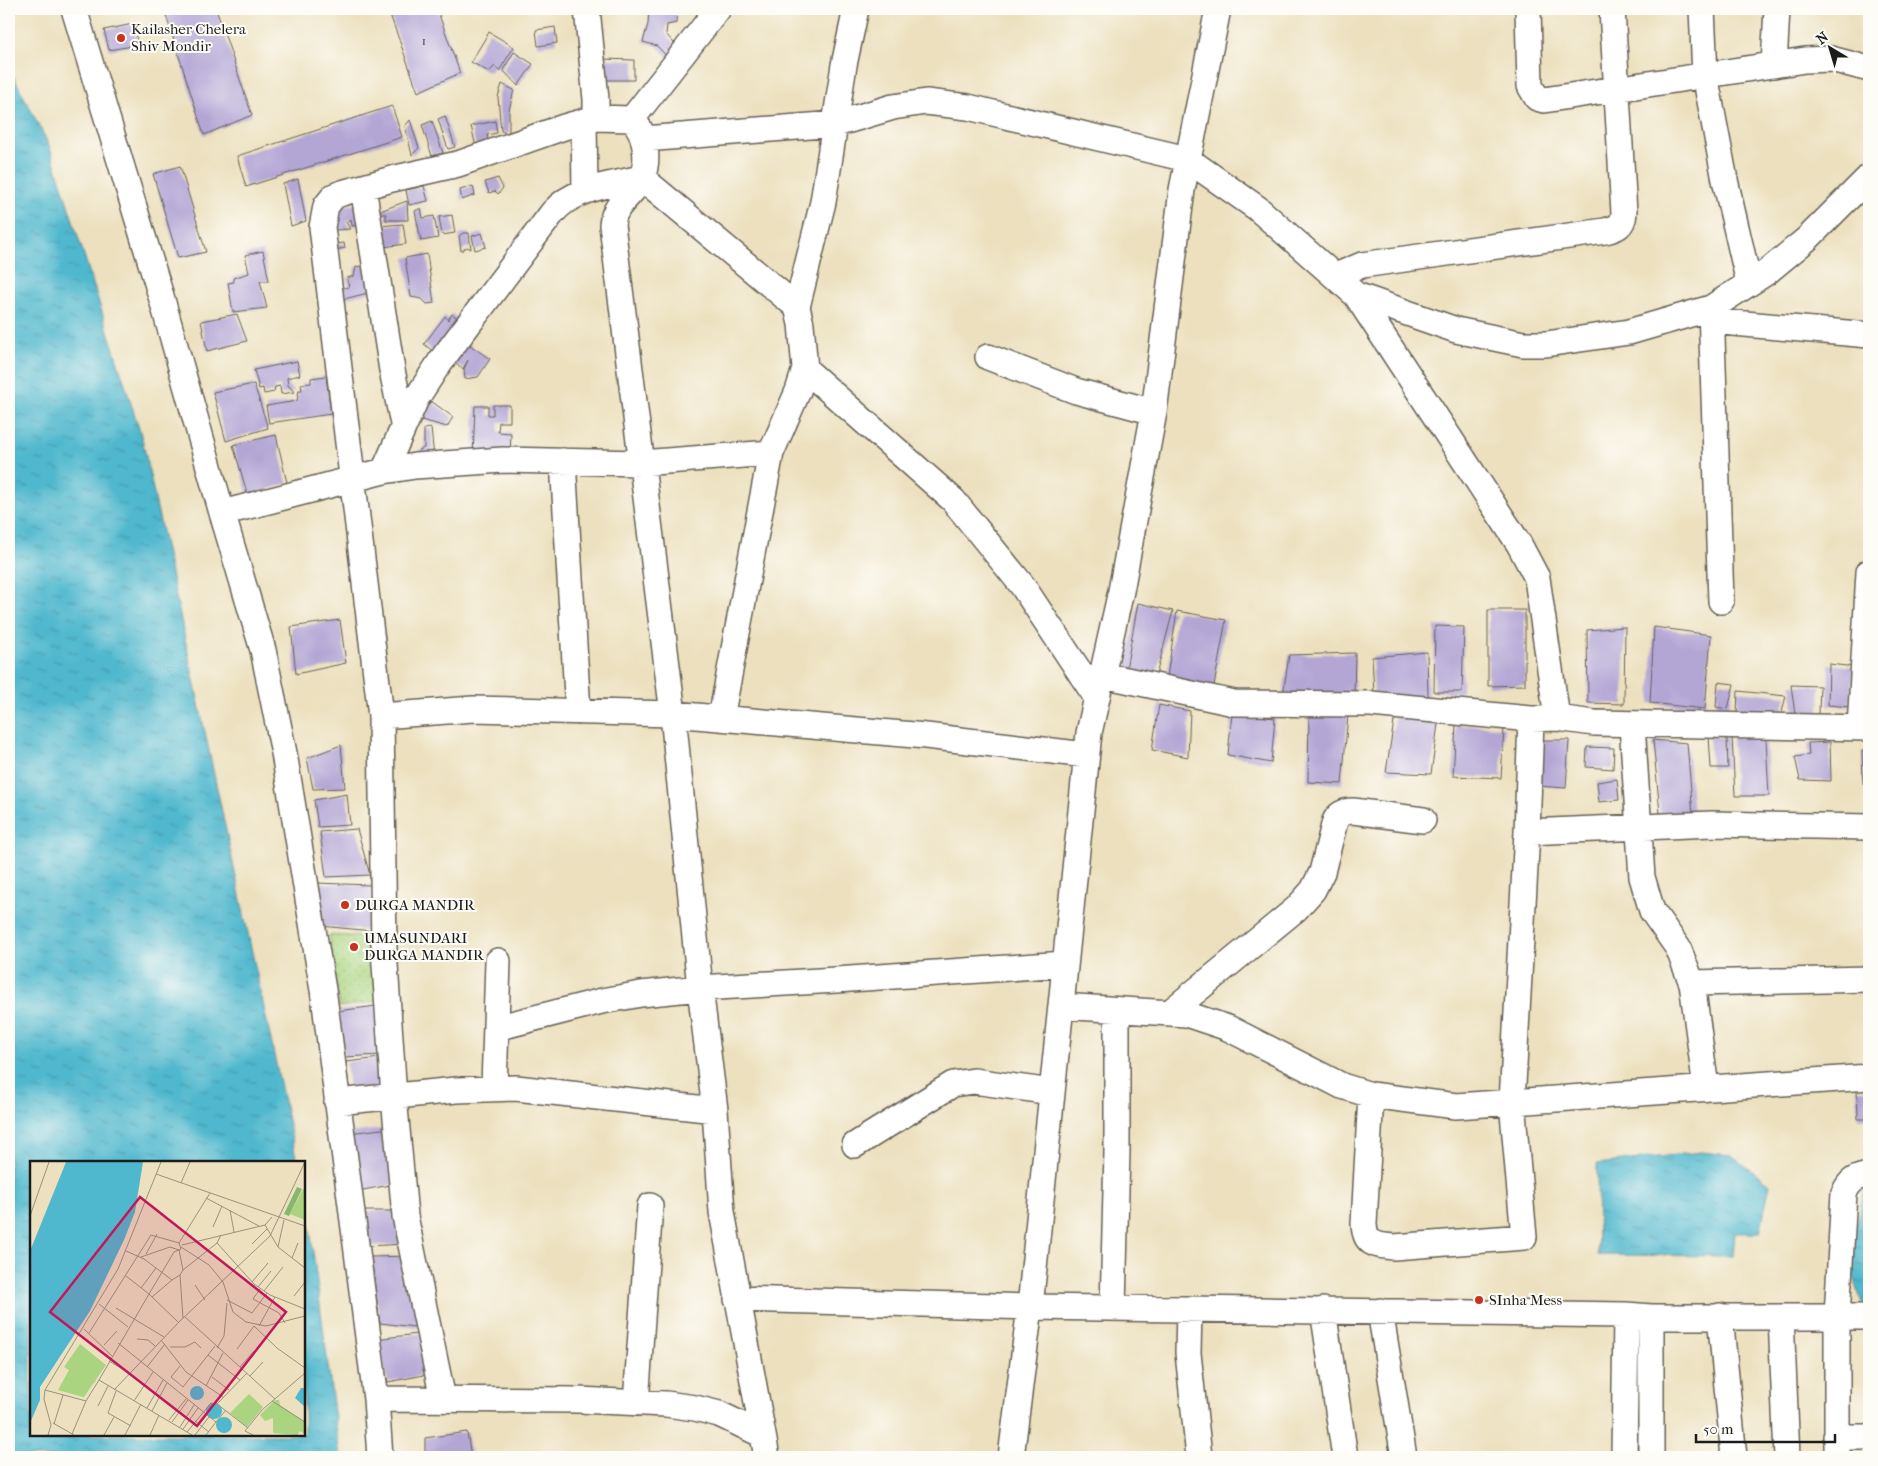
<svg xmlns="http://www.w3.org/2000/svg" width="1878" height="1466" font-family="'IM FELL French Canon',serif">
<defs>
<pattern id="park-dots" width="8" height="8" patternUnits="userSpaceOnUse" patternTransform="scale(1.25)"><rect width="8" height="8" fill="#aad47f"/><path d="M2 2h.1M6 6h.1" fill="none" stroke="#92b56d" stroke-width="1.8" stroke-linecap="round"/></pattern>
<pattern id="water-ripples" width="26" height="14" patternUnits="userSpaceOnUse" patternTransform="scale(1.25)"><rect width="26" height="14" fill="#50b8ce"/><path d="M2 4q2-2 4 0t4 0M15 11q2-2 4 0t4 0" fill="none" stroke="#4295a6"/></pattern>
</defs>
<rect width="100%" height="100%" fill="#fdfcf7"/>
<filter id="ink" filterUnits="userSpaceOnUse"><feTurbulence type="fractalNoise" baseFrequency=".02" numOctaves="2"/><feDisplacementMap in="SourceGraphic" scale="10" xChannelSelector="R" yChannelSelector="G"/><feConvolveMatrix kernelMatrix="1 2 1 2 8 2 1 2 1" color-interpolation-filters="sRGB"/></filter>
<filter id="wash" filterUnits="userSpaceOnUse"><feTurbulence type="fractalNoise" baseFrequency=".0096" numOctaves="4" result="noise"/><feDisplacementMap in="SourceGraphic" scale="20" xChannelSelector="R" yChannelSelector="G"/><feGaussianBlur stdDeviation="1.12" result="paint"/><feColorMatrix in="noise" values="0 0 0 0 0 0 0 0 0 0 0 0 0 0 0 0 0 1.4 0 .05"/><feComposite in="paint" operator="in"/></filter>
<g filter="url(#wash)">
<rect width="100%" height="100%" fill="#ece0be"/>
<path fill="url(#park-dots)" stroke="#63784e" d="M 329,935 L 367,937 L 378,1001 L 339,1007 Z"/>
<path fill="url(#water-ripples)" stroke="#366a75" d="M 9,68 L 49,145 L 142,438 L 297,1162 L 31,1162 L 31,1435 L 304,1435 L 304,1192 L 308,1213 L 340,1457 L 9,1457 Z
M 1701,1152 L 1731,1155 L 1770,1184 L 1760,1233 L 1735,1233 L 1733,1256 L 1598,1255 L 1597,1164 Z
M 1869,1175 L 1869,1308 L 1863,1307 L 1853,1274 L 1854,1231 Z"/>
<g id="blocks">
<path fill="#b3a6d5" d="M 164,9 L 216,9 L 252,115 L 204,135 Z
M 388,9 L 437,9 L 460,73 L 418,92 Z
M 649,9 L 677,9 L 676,23 L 667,25 L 666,34 L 680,50 L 670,60 L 657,46 L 643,42 L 648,24 Z
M 133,24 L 138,45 L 109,50 L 104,30 Z
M 555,27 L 557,43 L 538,46 L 536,30 Z
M 489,32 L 514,47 L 499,71 L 495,66 L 489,72 L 471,62 Z
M 514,52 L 533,64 L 518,86 L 503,70 Z
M 603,59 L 634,60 L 634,80 L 603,80 Z
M 502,84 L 514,90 L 509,110 L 509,134 L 501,131 L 498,97 Z
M 392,106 L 402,137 L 246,187 L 237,156 Z
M 445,116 L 455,147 L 448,149 L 438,119 Z
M 410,120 L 419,148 L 412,155 L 405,126 Z
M 432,121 L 443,153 L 432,156 L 422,125 Z
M 495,121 L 497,133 L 487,135 L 488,141 L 477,151 L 471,126 Z
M 180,166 L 206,252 L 178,258 L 153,174 Z
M 498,178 L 503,188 L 498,194 L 495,191 L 489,193 L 485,182 Z
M 298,179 L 306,221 L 291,226 L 283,184 Z
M 424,186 L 428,201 L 409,205 L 406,190 Z
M 473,186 L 475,195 L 462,200 L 460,190 Z
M 407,201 L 408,220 L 386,220 L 386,214 L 381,214 L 380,211 Z
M 358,204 L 360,225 L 352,226 L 351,219 L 346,222 L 350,229 L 335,230 L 333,206 Z
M 421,208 L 423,218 L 434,216 L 438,238 L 421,241 L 415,211 Z
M 452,215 L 455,233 L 442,235 L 439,217 Z
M 403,224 L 406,244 L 383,247 L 378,226 Z
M 463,233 L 469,233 L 471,249 L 467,247 L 461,251 L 459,236 Z
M 482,233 L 486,247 L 475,250 L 472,236 Z
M 344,243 L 345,248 L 335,250 L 334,244 Z
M 263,251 L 269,281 L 260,281 L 267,308 L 233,312 L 228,283 L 234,282 L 233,278 L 249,273 L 245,255 Z
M 427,254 L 434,303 L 427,304 L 422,299 L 411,297 L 405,258 Z
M 373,263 L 380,290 L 336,301 L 333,290 L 349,287 L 347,278 L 354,276 L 356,267 Z
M 237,314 L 247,341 L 207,351 L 201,321 Z
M 452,314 L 464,323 L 439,356 L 424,344 L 445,316 L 448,320 Z
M 464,341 L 490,359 L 478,377 L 465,379 L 464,369 L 468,360 L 463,369 L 450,360 Z
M 297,361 L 300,375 L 287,378 L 288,385 L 294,392 L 281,394 L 280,386 L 275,387 L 274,392 L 264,394 L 263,388 L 259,389 L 254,370 Z
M 326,376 L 331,414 L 269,423 L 266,406 L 297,401 L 299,390 L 302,390 L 301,384 L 311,383 L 311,378 Z
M 254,384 L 268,428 L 226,441 L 213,392 Z
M 431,401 L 453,417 L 447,427 L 418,419 Z
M 493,405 L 510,405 L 510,422 L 499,422 L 498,432 L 511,433 L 510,460 L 473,458 L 475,406 L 488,406 L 488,415 L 493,415 Z
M 431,428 L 434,458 L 419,459 L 419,450 L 424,448 L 424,429 Z
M 276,435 L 287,483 L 248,496 L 233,445 Z
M 1138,603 L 1173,611 L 1155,679 L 1126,669 Z
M 1488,610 L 1525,610 L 1525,685 L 1488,686 Z
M 1177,611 L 1226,620 L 1213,691 L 1166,684 Z
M 340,620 L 346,663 L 296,674 L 291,627 Z
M 1435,626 L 1464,627 L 1462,692 L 1434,692 Z
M 1625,627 L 1624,704 L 1588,703 L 1587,630 Z
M 1654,627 L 1711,635 L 1705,709 L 1650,703 Z
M 1427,652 L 1428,698 L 1374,694 L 1372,657 Z
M 1355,653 L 1354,698 L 1283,695 L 1289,655 Z
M 1829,664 L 1855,667 L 1850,707 L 1828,705 Z
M 1718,682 L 1734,684 L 1728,709 L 1716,707 Z
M 1791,685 L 1820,686 L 1819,714 L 1795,714 Z
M 1738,691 L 1786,696 L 1781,716 L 1737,713 Z
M 1159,705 L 1190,711 L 1188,757 L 1152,750 Z
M 1309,712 L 1348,715 L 1342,784 L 1308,782 Z
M 1232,713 L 1275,718 L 1271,763 L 1228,755 Z
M 1395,715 L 1439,717 L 1431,774 L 1386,772 Z
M 1456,725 L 1504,727 L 1501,778 L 1453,776 Z
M 1709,736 L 1727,738 L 1728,768 L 1711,768 Z
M 1732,736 L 1766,739 L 1769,796 L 1735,796 Z
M 1538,740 L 1569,740 L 1566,788 L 1538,786 Z
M 1653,740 L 1687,743 L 1693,815 L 1660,813 Z
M 1830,742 L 1831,781 L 1800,780 L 1795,757 L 1809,755 L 1808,743 Z
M 341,745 L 345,788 L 313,789 L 307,758 Z
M 1587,747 L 1614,748 L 1613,769 L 1586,767 Z
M 1862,751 L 1869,751 L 1869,784 L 1863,784 Z
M 1617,779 L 1619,800 L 1599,802 L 1597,782 Z
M 347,794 L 350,825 L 318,827 L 314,800 Z
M 357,829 L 370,875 L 326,877 L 320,832 Z
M 315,883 L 371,885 L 373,931 L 320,926 Z
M 376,1006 L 381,1055 L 344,1057 L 338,1011 Z
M 380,1058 L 388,1093 L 350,1097 L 346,1062 Z
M 1857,1090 L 1869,1090 L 1869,1119 L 1858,1119 Z
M 390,1128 L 396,1184 L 352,1192 L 348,1133 Z
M 361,1211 L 398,1211 L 405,1244 L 367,1246 Z
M 410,1256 L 423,1328 L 380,1323 L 371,1257 Z
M 425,1333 L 434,1373 L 388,1382 L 376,1339 Z
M 467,1432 L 471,1457 L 425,1457 L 425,1438 Z"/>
</g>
</g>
<g filter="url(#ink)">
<use href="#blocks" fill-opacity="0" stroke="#656155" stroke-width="1"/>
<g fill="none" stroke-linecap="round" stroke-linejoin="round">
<g stroke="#656155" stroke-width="28">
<path id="minor" d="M 74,9 L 161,296 L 222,513 L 263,650 L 284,753 L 324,996 L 376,1399 L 380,1457
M 1528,9 L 1530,86 L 1537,98 L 1544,100 L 1805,60 L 1831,59 L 1869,69
M 1702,9 L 1705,75 L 1725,180 L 1749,283
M 1774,65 L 1777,9
M 632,119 L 718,9
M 584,121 L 585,191
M 644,139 L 836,124 L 893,107 L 926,102 L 968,107 L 1187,159 L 1257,208 L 1356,295 L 1456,330 L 1523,344 L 1546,344 L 1629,332 L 1711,308 L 1767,272 L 1808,238 L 1869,177
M 363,187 L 392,370 L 403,424
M 1336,276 L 1362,265 L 1605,231 C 1617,228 1623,226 1624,213 L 1612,9
M 1356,295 L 1519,544 L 1537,578 L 1557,718
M 797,307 L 823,202 L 844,65 L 856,9
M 1711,308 L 1721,601
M 1711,321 L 1869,335
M 988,357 L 1076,391 L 1154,412
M 563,461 L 578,712
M 384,471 L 416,399 L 440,362 L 553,212 C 575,187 612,185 642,178 L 797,307 L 801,324 L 805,369 L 953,500 L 1022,585 L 1097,698
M 222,513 L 384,471 L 415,466 L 503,460 L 641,463 L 771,453 L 798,391 L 805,369
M 1103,675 L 1234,703 L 1371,704 L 1531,719 L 1557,718 L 1594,723 L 1869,728
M 381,716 L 473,709 L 673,714 L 612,225 C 614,194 652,193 645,147 C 643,135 640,127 632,119 L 596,118 L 596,99 L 587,9
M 721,718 L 771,453
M 1632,724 L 1642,877 L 1652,911 L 1678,948 L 1692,983 L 1706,1088
M 1860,728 L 1869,572
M 1527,832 L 1712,824 L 1869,827
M 1692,983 L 1869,979
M 1061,1006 L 1186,1014 L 1228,1028 L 1342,1086 L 1371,1095 L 1456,1106 L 1869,1077
M 1169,1013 L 1296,909 L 1313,890 L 1322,872 L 1335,821 C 1339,813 1345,811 1353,811 L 1423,820
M 496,1028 L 602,1001 L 641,994 L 700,988 L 836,980 L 1065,964
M 494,1088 L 498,961
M 1371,1095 L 1364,1224 C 1365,1245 1375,1245 1394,1247 L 1524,1237 L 1512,1102 L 1527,832 L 1531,719
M 337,1102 L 456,1090 L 516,1088 L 715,1110
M 855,1145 L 953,1084 L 974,1081 L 1052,1092
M 737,1299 L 1030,1307 L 1626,1315 L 1651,1317 L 1869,1317
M 1113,1308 L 1117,1151 L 1117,1010
M 1189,1309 L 1188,1353 L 1199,1457
M 1323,1310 L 1345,1457
M 1380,1311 L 1404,1457
M 1720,1316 L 1734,1457
M 1781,1317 L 1787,1457
M 376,1399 L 578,1400 L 666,1404 L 695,1408 L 719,1414 L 763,1435
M 443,1399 L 405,1216 L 394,1097 L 384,950 L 381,716 L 322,227 L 326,206 L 334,196 L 342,193 L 392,179 L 458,164 L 564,127 L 596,118
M 636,1403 L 650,1206
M 1836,1437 L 1869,1437
M 767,1457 L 722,1212 L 715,1110 L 700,988 L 673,714 L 926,736 L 1086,755
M 1011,1457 L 1030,1307 L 1089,733 L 1121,591 L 1154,412 L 1182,190 L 1218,9
M 1624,1457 L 1626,1315
M 1651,1457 L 1651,1317
M 1837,1457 L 1837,1317 L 1844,1193 C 1850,1180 1856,1177 1869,1175"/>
</g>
<use href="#minor" stroke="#fff" stroke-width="25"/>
</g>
</g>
<g fill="#c8321e" stroke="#fdfcf7" stroke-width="2">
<circle cx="121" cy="38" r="5"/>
<circle cx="345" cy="905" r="5"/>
<circle cx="354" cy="947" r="5"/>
<circle cx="1479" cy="1300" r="5"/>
</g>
<g text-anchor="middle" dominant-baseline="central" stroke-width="4" stroke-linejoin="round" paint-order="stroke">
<g font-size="12" fill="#423e4a">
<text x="424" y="41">1</text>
</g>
<g font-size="15" fill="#1c1c1c" stroke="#fdfcf7" text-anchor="start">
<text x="131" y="29">Kailasher Chelera<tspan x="131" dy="17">Shiv Mondir</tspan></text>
<text x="355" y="905">DURGA MANDIR</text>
<text x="364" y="938">UMASUNDARI<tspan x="364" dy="17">DURGA MANDIR</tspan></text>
<text x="1489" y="1300">SInha Mess</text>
</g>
</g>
<g transform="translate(30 1161)">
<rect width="275" height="275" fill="#ece0be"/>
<path d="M 50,183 L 76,204 L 54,236 L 28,229 L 39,209 L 34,206 ZM 219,233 L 233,246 L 217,266 L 200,252 ZM 245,239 L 249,239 L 250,244 L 275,261 L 275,273 L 270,270 L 267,274 L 243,272 L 243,257 L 235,260 L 230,254 Z" fill="#aad47f"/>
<path d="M 267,26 L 272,28 L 259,55 L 254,53 Z" fill="#87b66e"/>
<path d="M 273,28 L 275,28 L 275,59 L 260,53 ZM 50,209 L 66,221 L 61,222 L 54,236 L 29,229 L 39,210 Z" fill="#aad47f"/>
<path d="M 36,1 L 113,1 L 105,51 L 94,79 L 60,150 L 10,226 L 10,239 L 0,262 L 0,90 ZM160 232a7 7 0 1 1 14 0a7 7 0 1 1-14 0ZM 271,227 L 275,227 L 274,245 L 265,237 ZM176 250a8 8 0 1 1 16 0a8 8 0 1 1-16 0ZM186 264a8 8 0 1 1 16 0a8 8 0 1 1-16 0Z" fill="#50b8ce"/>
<path fill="none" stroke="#99927d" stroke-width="1" d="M 126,13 L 275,65M 151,22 L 160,1M 176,37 L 229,65M 200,49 L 204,71M 0,55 L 19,1M 235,64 L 248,86 L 275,107M 183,66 L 192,45M 191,74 L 187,82 L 224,123 L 240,134 L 275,148M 222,83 L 237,68M 152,84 L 235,64 L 242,56M 151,86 L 179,104 L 193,121 L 203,151 L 216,161 L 236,165 L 275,155M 248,86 L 254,59M 96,90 L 114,98 L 142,119 L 150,114M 116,93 L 127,73M 111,96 L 140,86 L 149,89 L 153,109 L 150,114 L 153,157M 262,97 L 268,82M 153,109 L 187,82M 96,115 L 119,133 L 144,91 L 151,88 L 149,82 L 180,32M 222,121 L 238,102M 165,124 L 175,139M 228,126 L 241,110M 111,127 L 126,107M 230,128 L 223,138 L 249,152 L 255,162M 234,130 L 253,106M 264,135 L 275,121M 122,136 L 142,119M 197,139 L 222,152 L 237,132M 69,143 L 98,166M 86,147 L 134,176M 155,156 L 245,238M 224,165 L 247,187 L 275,207M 229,165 L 245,136M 54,168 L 82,195M 59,172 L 121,74 L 149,82M 107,178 L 118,179 L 125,185M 131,179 L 156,211 L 193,236M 88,182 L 186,261 L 176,274M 74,184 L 87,170M 140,186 L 155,186 L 165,181 L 171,187M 187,187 L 194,175 L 197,142M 207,188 L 224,165M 178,194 L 210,219M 79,200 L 99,212M 150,205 L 141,216 L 153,226 L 185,185M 117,206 L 135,183M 210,206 L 224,190M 217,212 L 187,243 L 218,267M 220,215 L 233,201M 182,216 L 199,229M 69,219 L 119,133 L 148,161M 176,225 L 193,192M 15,229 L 56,240 L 69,219 L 162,274M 84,229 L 150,160 L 240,75 L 275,1M 86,230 L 78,252 L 101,265M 104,240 L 123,211M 242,240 L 275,261M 68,245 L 78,225M 117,247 L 133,219M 122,250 L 137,222M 139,259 L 156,238M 165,260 L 179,271M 142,261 L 158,239M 186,261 L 196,249M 23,262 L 44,274M 24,263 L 33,234M 150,266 L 164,244M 153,268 L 168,247M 157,271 L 181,242 L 187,243M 42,273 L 56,240M 18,274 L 21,264 L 14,238 L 15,229 L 88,108 L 131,1M 74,274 L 84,256M 95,274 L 111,243M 120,274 L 129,254M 165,274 L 179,256M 223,274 L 215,270 L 232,249 L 275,212"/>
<path fill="#c2185b" fill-opacity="0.15" stroke="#c2185b" stroke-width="2.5" d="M 110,36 L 256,151 L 167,265 L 20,151 Z"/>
<rect width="275" height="275" fill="none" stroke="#1c1c1c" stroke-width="2.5"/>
</g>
<rect width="1878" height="1466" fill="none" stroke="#fdfcf7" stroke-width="30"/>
<g transform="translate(1830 48) rotate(322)" stroke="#fdfcf7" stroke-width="4" paint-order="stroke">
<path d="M0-4L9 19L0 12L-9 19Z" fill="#1c1c1c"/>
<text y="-8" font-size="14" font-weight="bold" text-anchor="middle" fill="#1c1c1c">N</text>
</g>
<path d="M1696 1434v8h139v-8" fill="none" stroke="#1c1c1c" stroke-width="2.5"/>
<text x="1703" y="1434" font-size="15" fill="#1c1c1c" stroke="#fdfcf7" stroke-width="4" paint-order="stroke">50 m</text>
</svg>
